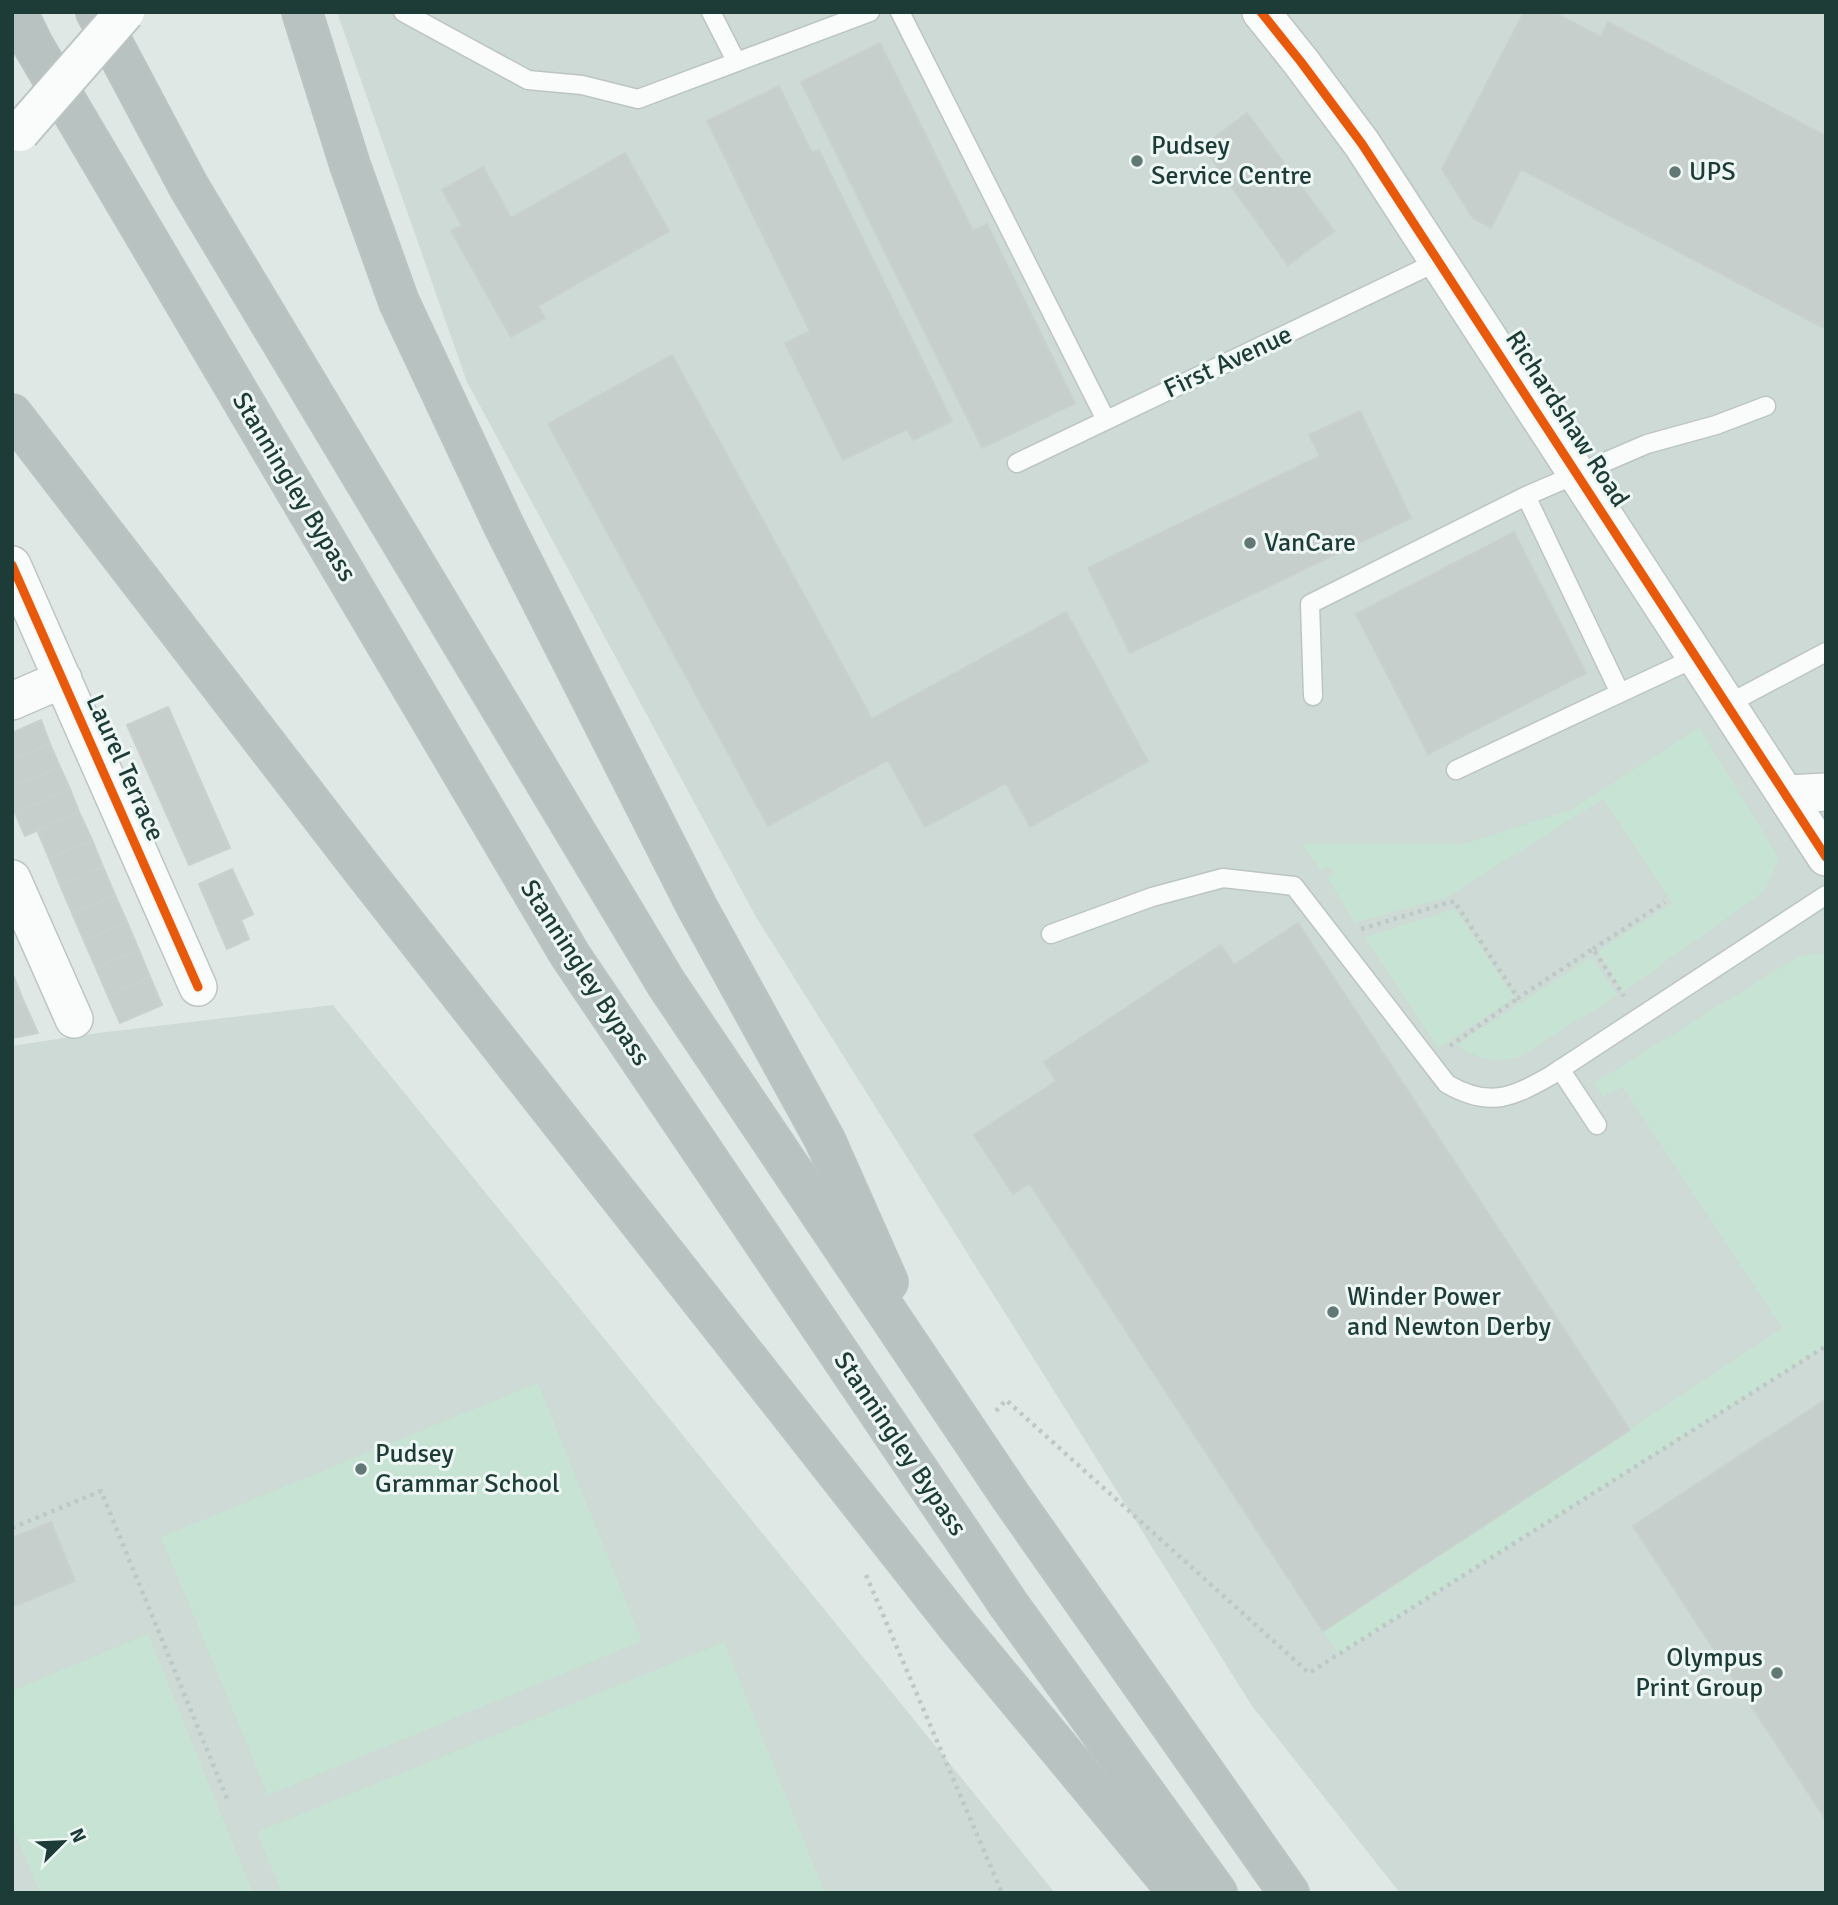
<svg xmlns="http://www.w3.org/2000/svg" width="1838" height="1905" font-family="Signika,sans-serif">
<rect width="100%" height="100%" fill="#e0e8e6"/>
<path fill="#cddad6" d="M 337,12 L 1826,12 L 1826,1893 L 1400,1893 L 1252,1706 L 756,917 L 467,382 Z
M 333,1005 L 1055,1893 L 12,1893 L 12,1046 L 90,1034 Z"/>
<path fill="#c7e3d3" d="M 1699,727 L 1779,858 L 1767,886 L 1755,898 L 1623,992 L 1598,951 L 1672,903 L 1603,799 L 1447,897 L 1355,923 L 1328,879 L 1334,872 L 1329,866 L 1321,871 L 1302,844 L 1464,844 L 1573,809 Z
M 1455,909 L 1515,998 L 1438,1048 L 1365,937 Z
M 1826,953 L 1826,1346 L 1339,1655 L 1323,1631 L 1783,1328 L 1623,1087 L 1603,1097 L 1594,1083 L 1799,956 Z
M 1591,957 L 1618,995 L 1519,1057 C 1496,1064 1476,1058 1456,1045 Z
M 538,1383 L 642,1641 L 268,1795 L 161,1537 Z
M 148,1634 L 253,1893 L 40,1893 L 12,1825 L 12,1691 Z
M 724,1642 L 824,1891 L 819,1893 L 282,1893 L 257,1832 Z"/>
<path fill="#c7cfcc" stroke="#c9d1cf" stroke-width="2" d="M 1524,12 L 1553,12 L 1601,37 L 1608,22 L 1826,136 L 1826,329 L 1521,169 L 1491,228 L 1473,218 L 1442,169 Z
M 880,43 L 973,231 L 987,224 L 1075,403 L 982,448 L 801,82 Z
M 779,86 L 812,153 L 819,150 L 952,421 L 913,440 L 907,429 L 843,460 L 785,343 L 810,331 L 707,121 Z
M 1247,113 L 1334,231 L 1288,265 L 1210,157 L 1221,148 L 1214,138 Z
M 625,153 L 669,231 L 538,306 L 545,318 L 511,337 L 451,231 L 462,226 L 442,190 L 483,167 L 511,218 Z
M 672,355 L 872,719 L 1066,612 L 1148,761 L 1030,827 L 1006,783 L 925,827 L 888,760 L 768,826 L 548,424 Z
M 1360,411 L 1411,518 L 1130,653 L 1088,568 L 1320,456 L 1309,435 Z
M 1514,532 L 1586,673 L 1428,754 L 1356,614 Z
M 168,707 L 230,848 L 189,865 L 127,725 Z
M 41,720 L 50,744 L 12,760 L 12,733 Z
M 50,744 L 60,767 L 12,787 L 12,760 Z
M 60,767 L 70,789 L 15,813 L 12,807 L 12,787 Z
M 70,789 L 79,812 L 25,836 L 15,813 Z
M 79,812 L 92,840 L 49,858 L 37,830 Z
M 92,840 L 103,867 L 60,885 L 49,858 Z
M 103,867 L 115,895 L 72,913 L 60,885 Z
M 232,869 L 253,914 L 241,920 L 249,939 L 227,949 L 199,884 Z
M 115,895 L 127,922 L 84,941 L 72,913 Z
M 127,922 L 139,950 L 96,968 L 84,941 Z
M 1298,923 L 1630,1430 L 1323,1631 L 1029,1183 L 1013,1194 L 974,1135 L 1056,1081 L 1044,1062 L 1221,945 L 1234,965 Z
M 139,950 L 150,977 L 108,996 L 96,968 Z
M 14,977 L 23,1000 L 12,1005 L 12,978 Z
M 150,977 L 162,1005 L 120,1023 L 108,996 Z
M 23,1000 L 38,1033 L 12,1038 L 12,1005 Z
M 1826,1399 L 1826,1820 L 1633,1526 Z
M 51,1522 L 75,1581 L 12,1607 L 12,1538 Z"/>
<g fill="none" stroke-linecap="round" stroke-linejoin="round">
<g stroke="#bdc5c3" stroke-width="21">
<path id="lane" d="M 403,12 L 528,80 L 582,85 L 638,99 L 870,12
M 711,12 L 736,61
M 900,12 L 1106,420
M 1017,463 L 1439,261
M 1697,657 L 1620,693 L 1526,496 L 1647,444 L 1716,425 L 1766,406
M 1313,696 L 1310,604 L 1526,496
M 1728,704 L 1826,652
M 1456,770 L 1620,693
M 1051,934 L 1152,897 L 1223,878 L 1294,886 L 1447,1084 C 1489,1108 1511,1098 1550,1076 L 1826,895
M 1560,1069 L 1597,1125"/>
</g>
<g stroke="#bdc5c3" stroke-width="40">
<path id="street" d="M 1261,12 L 1301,62 L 1362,144 L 1826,857
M 12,565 L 198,987
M 12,701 L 63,679
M 1787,794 L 1826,792
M 12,879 L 74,1019"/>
</g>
<g stroke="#bac5c3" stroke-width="42">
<path id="highway" d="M 17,12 L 33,45 L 570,955 L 1009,1605 L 1217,1893
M 96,12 L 189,187 L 666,983 L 1011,1497 L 1289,1893
M 302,12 L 350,165 L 399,302 L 505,528 L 697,907 L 825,1140 L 888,1282
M 12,414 L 363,870 L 956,1624 L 1179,1893"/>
</g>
<path stroke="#bec8c6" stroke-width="4.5" stroke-dasharray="3.5 5" stroke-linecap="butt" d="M 1361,929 L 1454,901 L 1518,998 L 1593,949 L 1624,996
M 1593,949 L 1665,902
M 1450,1046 L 1518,998
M 996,1411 L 1006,1400 L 1309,1673 L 1826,1346
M 12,1528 L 101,1491 L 228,1801
M 866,1575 L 1002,1893"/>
<use href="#lane" stroke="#fafcfb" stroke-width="18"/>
<use href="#street" stroke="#fafcfb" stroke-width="37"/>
<use href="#highway" stroke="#b8c2c1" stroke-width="38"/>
<g stroke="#bcc6c3" stroke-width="42" stroke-linecap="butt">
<path id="secondary-bridge" d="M 20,132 L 125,12"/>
</g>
<use href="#secondary-bridge" stroke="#fafcfb" stroke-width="38"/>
<g stroke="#eef7f4" stroke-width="13">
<path id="cycleway" d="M 1261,12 L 1301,62 L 1362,144 L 1826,857
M 12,565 L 198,987"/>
</g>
<use href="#cycleway" stroke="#e8590c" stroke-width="9"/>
</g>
<g fill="#617875" stroke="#eef7f4" stroke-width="2.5">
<circle cx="1137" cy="161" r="7"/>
<circle cx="1675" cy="172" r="7"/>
<circle cx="1250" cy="543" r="7"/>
<circle cx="1333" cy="1312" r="7"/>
<circle cx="361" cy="1469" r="7"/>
<circle cx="1777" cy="1673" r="7"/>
</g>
<g text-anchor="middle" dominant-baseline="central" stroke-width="6" stroke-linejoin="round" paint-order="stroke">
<g font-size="26" fill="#1d3c38" stroke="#eef7f4" text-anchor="start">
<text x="1151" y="146">Pudsey<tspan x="1151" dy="30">Service Centre</tspan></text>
<text x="1689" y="172">UPS</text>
<text x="1264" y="543">VanCare</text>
<text x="1347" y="1297">Winder Power<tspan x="1347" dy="30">and Newton Derby</tspan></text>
<text x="375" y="1454">Pudsey<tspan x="375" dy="30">Grammar School</tspan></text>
<text x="1763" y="1658" text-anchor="end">Olympus<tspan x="1763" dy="30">Print Group</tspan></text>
</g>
<g font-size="26" fill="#1d3c38" stroke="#eef7f4">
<text transform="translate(1228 362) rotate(-25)">First Avenue</text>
<text transform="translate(1567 419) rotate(57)">Richardshaw Road</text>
<text transform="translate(294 487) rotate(59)">Stanningley Bypass</text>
<text transform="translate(125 768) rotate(66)">Laurel Terrace</text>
<text transform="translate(585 973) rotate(57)">Stanningley Bypass</text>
<text transform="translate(900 1444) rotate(56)">Stanningley Bypass</text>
</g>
</g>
<rect width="1838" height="1905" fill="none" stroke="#1d3c38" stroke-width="28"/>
<g transform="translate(63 1842) rotate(66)" stroke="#eef7f4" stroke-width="5" paint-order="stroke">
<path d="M0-5L12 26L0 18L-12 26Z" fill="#1d3c38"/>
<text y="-10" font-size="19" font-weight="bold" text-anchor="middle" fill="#1d3c38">N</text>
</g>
</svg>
